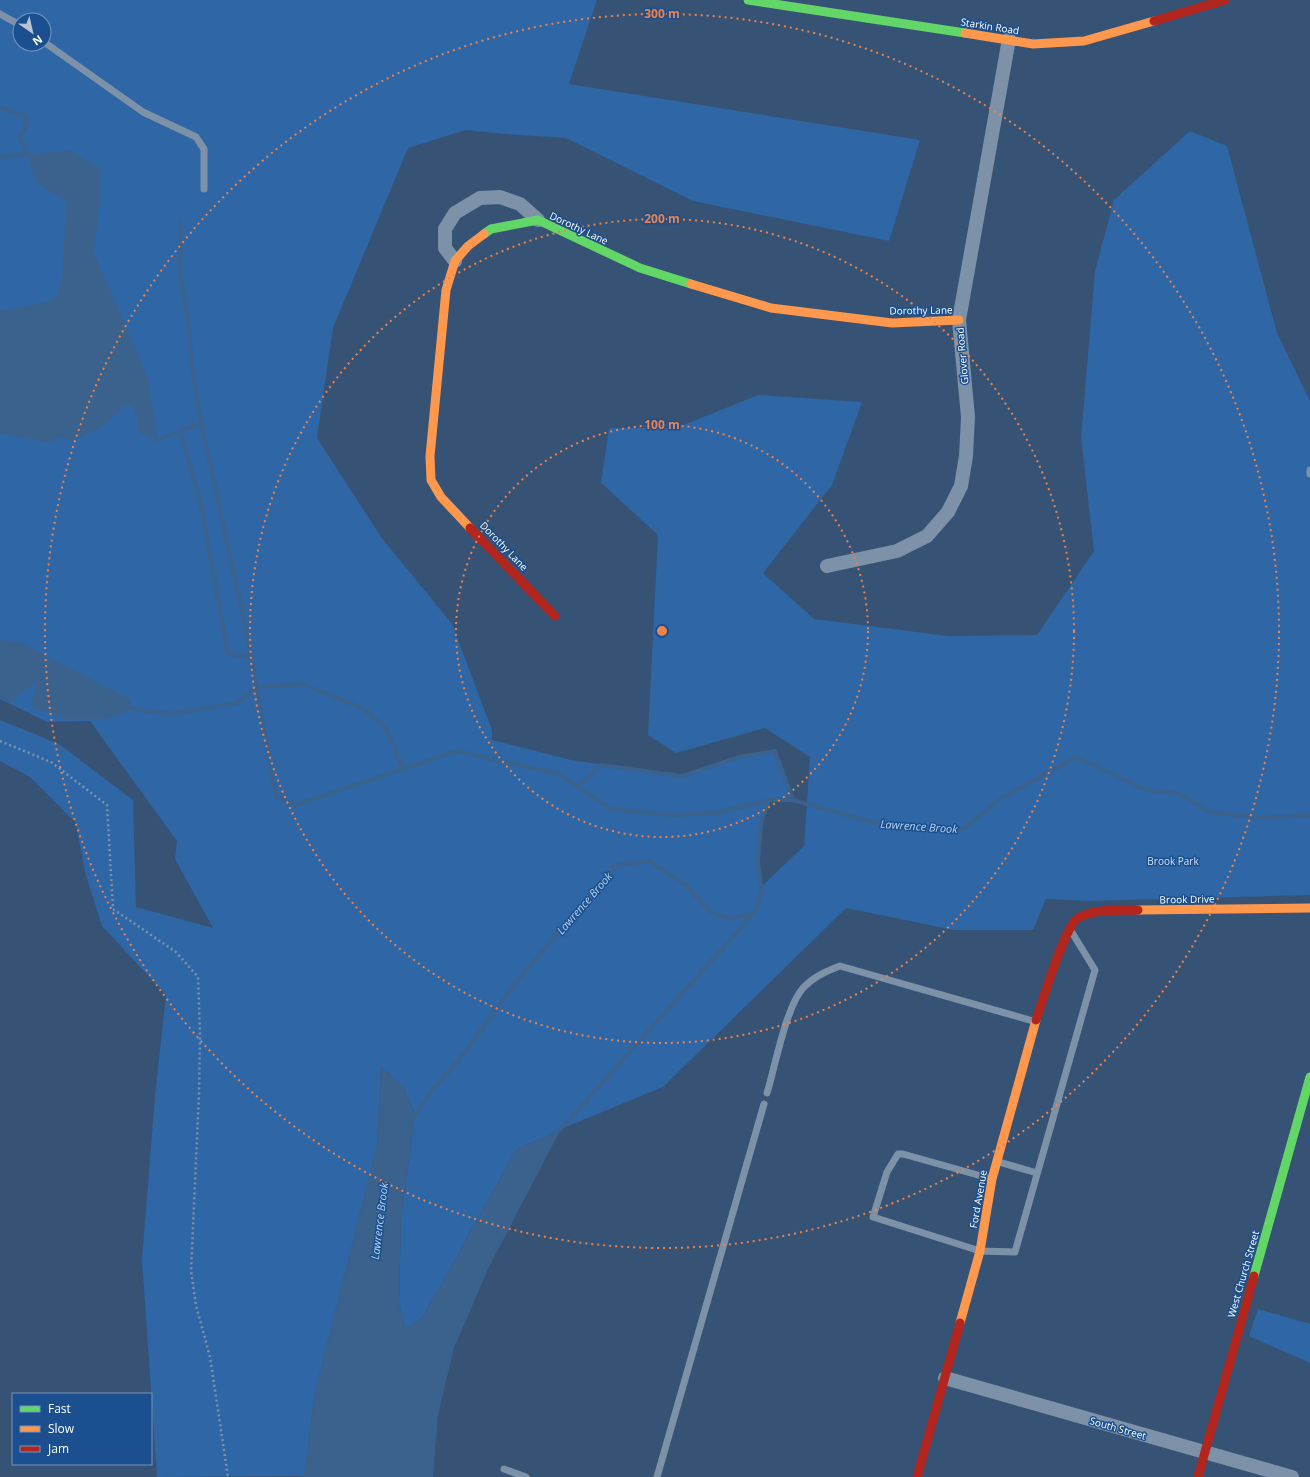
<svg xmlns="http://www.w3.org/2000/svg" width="1310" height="1477" font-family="'Open Sans',sans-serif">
<rect width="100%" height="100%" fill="#365274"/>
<path fill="#2f66a5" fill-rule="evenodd" d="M 0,0 L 597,0 L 569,84 L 920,140 L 889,241 L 693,201 L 566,138 L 505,134 L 466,130 L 408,148 L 333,328 L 317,438 L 381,537 L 452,624 L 492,730 L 492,740 L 571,760 L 682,776 L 739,757 L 775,751 L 793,800 L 769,800 C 760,828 755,857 762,886 L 804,846 L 810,757 L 765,728 L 676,753 L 648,735 L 658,535 L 601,483 L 609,428 L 676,428 L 758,395 L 862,402 L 832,485 L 763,573 L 814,619 L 948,636 L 1037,635 L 1094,551 L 1081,438 L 1095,271 L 1114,200 L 1190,131 L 1227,146 L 1277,333 L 1310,401 L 1310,895 L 1089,901 L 1046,899 L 1033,930 L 954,930 L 846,908 L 663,1087 L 561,1129 L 516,1150 L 423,1317 L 405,1329 L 399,1303 L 401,1216 L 415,1115 L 404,1088 L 381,1066 L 377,1146 L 315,1393 L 304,1476 L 157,1477 L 142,1259 L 155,1096 L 166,995 L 102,926 L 85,872 L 76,823 L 30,777 L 0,761 L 0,720 L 59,744 L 133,800 L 136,907 L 213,928 L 175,859 L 177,841 L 90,721 L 47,722 L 0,699 ZM 20,20 L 44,20 L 44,44 L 20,44 Z
M 1258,1309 L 1310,1324 L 1310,1363 L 1249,1336 Z"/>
<path fill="#3b618d" d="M 72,151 L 101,169 L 98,217 L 94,253 L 148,378 L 157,440 L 138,432 L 138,418 L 132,404 L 123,407 L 102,427 L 71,441 L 59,436 L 52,443 L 0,433 L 0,310 L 11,310 L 55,300 L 63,273 L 66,201 L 36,182 L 27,154 Z
M 0,640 L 22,643 L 129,699 L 133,709 L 106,719 L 67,719 L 31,707 L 37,682 L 27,688 L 10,703 L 0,697 Z
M 381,1066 L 404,1088 L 415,1115 L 401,1216 L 399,1303 L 405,1329 L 423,1317 L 516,1150 L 561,1129 L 489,1267 L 454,1348 L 438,1415 L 433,1477 L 299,1477 L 304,1475 L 315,1393 L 377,1146 Z"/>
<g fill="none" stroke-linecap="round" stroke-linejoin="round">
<path stroke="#3b618d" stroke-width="4" d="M 0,108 L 27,117 L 25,128 L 20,137 L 27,154 L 0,157
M 181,223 L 180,276 L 189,323 L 191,359 L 201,423 L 244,620 L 276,796 L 295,805 L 457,751 L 559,774 L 611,809 L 674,815 L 716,813 L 769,800
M 180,431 L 199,496 L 228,654 L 250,657
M 157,440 L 201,423
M 133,709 L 170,714 L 237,703 L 256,687 L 303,684 L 362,708 L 385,727 L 403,768
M 578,787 L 601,765 L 682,776 L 739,757 L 775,751 L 793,800
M 413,1119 L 430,1093 L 459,1060 L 516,982 L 616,865 L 650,861 L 685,885 L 712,913 L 729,919 L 754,913 L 762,892 L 758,862 L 761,823 L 769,800 L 793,800 L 882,825 L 935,830 L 963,829 L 1000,799 L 1076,757 L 1146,790 L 1178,793 L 1210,812 L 1261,818 L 1310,815
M 561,1129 L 754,913"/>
<path stroke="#7d92a8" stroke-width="2.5" stroke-dasharray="2 3" stroke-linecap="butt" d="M 0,741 L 51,762 L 107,805 L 113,909 L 176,952 L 198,977 L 200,1033 L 199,1094 L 191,1271 L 196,1305 L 210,1357 L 228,1477"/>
<path stroke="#7d92a8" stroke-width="7" d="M 0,14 L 20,25
M 44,42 L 143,112 L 196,137 L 204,149 L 204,189
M 1310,470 L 1310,474
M 767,1093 C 775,1067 786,1007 803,988 C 813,977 826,971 840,966 L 1033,1021
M 999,1162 L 1037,1173
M 992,1179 L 903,1154 L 898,1154 L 887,1172 L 873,1217 L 980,1251 L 1015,1252 L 1095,970 L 1071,931
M 504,1469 L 526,1477
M 657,1477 L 764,1104"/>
<path stroke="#7d92a8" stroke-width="14" d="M 455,261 L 445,248 L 445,229 L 455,213 L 480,198 L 500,197 L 520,204 L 538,220
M 827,566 L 897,551 L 927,536 L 948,512 L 961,486 L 966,456 L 968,417 L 959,320 L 1009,39
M 945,1378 L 1292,1477"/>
<path stroke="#63d668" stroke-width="9" d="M 748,0 L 965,33
M 484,234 L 491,229 L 538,220 L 640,268 L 691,284
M 1254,1276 L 1310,1077"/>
<path stroke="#ff974d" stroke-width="9" d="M 965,33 L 1033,44 L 1084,41 L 1154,21
M 691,284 L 771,308 L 892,323 L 959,320
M 470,528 L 441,497 L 431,480 L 430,456 L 446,290 L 455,261 L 468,246 L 484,234
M 1138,910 L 1310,908
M 960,1323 L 980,1251 L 992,1179 L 1036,1020"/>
<path stroke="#b3261e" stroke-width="9" d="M 1154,21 L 1225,0
M 470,528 L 555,616
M 1036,1020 C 1043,1001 1064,927 1078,918 C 1096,908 1119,911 1138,910
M 917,1477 L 960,1323
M 1198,1477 L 1254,1276"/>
</g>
<g fill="none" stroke="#ee8249" stroke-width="2" stroke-dasharray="2 4">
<circle cx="662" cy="631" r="206"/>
<circle cx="662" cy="631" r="412"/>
<circle cx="662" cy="631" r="617"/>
</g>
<g text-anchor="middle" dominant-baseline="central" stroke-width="3" stroke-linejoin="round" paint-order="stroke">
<g font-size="10" fill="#fff" stroke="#1b4f8f">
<text transform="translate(990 26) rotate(9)">Starkin Road</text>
<text transform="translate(579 228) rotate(25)">Dorothy Lane</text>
<text transform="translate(921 310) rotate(-1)">Dorothy Lane</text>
<text transform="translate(962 356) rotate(-95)">Glover Road</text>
<text transform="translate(504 546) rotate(46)">Dorothy Lane</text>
<text transform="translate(1187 899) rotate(-1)">Brook Drive</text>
<text transform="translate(978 1199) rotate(-80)">Ford Avenue</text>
<text transform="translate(1243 1274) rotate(-74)">West Church Street</text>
<text transform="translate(1118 1428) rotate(16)">South Street</text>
</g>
<g font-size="10" fill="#cfe3fa" stroke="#1b4f8f">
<text x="1173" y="861">Brook Park</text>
</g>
<g font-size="11" font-style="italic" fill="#b5d3f5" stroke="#1b4f8f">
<text transform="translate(919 826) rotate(4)">Lawrence Brook</text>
<text transform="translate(584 903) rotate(-49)">Lawrence Brook</text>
<text transform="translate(379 1221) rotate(-83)">Lawrence Brook</text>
</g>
</g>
<circle cx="662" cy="631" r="6" fill="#ee8249" stroke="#1b4f8f" stroke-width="2"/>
<g font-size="12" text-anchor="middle" font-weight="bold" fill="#ee8249" stroke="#1b4f8f" stroke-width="3" stroke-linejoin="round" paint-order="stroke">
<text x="662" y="18">300 m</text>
<text x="662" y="223">200 m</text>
<text x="662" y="429">100 m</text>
</g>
<rect x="12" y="1393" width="140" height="72" fill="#1b4f8f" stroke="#7695bc"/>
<rect x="20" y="1406" width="20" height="6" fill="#63d668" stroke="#7695bc"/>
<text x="48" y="1413" font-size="12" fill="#ffffff">Fast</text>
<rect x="20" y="1426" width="20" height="6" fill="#ff974d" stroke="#7695bc"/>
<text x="48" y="1433" font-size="12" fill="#ffffff">Slow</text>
<rect x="20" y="1446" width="20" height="6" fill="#b3261e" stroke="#7695bc"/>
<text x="48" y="1453" font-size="12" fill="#ffffff">Jam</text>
<g transform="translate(32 32) rotate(146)"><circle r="19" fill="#1b4f8f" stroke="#7695bc"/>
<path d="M0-3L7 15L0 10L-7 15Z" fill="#b9c2ce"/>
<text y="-6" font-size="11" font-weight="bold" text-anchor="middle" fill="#ffffff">N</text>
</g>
</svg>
